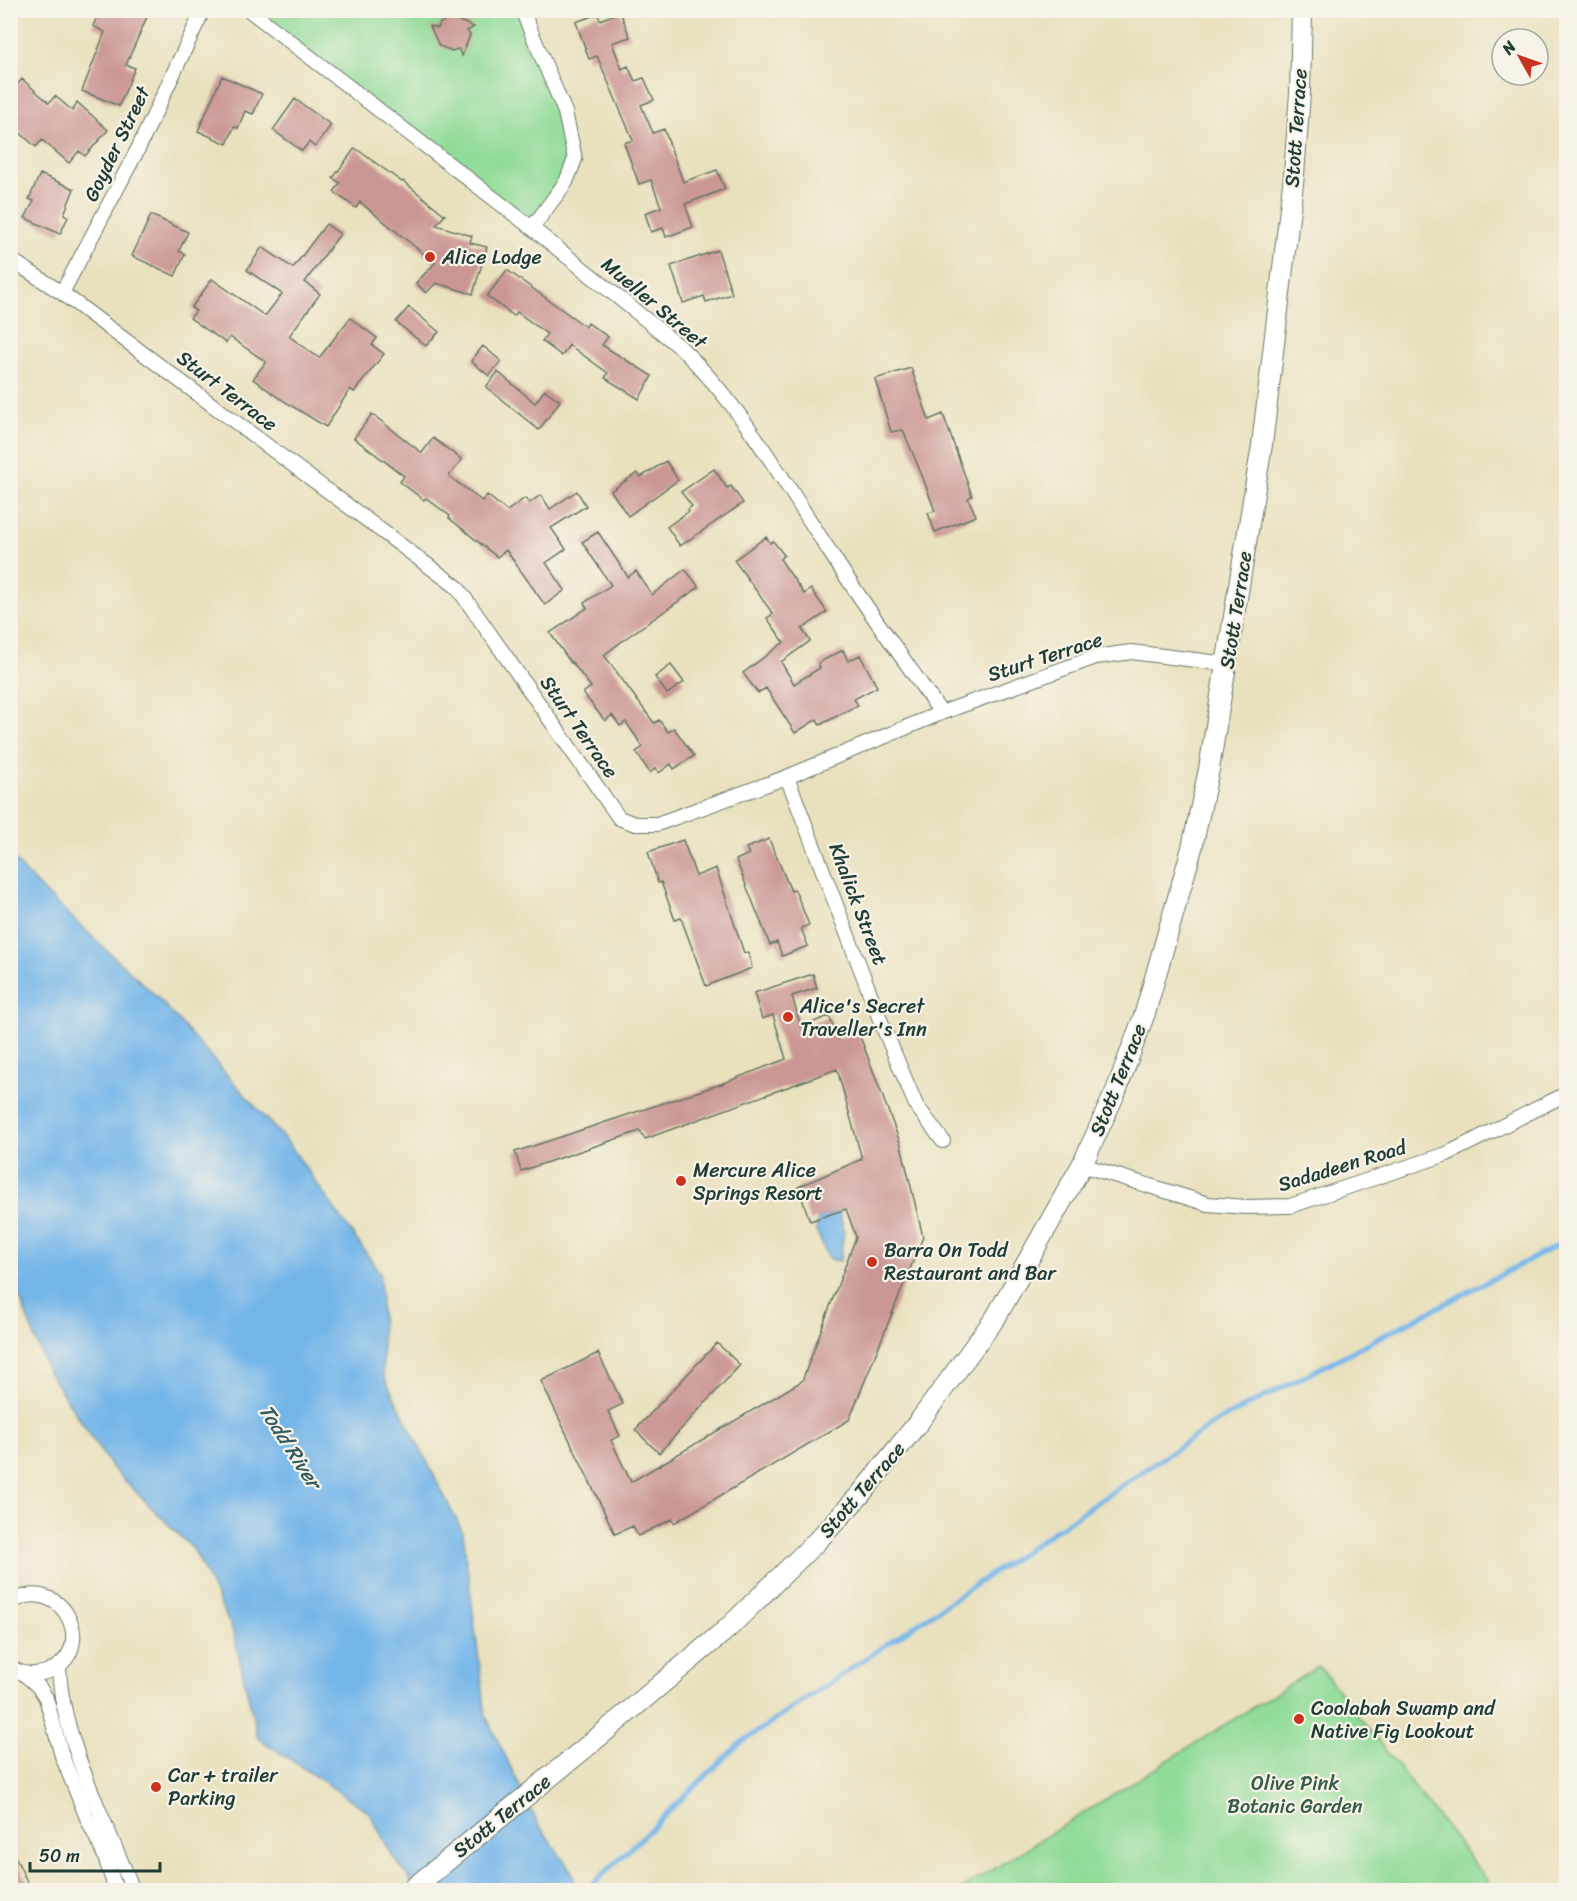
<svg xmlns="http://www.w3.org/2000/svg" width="1577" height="1901" font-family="Sriracha,sans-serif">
<rect width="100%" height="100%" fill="#f7f3e8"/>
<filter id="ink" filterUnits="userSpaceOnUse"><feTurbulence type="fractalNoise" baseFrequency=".0167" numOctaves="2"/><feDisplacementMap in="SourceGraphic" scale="12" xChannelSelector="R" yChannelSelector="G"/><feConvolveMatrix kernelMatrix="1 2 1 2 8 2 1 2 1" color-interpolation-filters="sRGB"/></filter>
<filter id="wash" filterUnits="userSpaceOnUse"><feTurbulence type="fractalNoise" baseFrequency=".008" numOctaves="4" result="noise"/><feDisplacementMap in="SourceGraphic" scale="24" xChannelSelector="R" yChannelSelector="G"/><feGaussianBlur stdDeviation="1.35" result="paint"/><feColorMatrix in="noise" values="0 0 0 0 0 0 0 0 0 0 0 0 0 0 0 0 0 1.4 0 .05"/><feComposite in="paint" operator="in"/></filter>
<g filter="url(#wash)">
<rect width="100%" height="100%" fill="#e9e1be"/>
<path fill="#90db98" stroke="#588c66" stroke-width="1.5" d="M 249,11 L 522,11 L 575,159 L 532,228 Z
M 1319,1666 L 1495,1890 L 960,1890 Z"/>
<path fill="#74b6e9" stroke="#4a7a8e" stroke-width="1.5" d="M 11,856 L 35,883 L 158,998 L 288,1143 L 380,1273 L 383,1375 L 463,1533 L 486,1716 L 538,1824 L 572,1872 L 576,1890 L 418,1890 L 392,1855 L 369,1812 L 258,1738 L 233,1631 L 194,1550 L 112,1468 L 47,1370 L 11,1274 Z
M 839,1211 L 844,1230 L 840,1261 L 829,1259 L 816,1230 L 819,1218 Z"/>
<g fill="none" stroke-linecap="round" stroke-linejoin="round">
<path stroke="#74b6e9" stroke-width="5" d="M 587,1890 L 739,1744 L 1216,1422 L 1566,1241"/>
</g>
<g id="blocks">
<path fill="#cb9795" d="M 100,10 L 150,10 L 126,65 L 135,68 L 119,106 L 82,91 L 105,32 L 93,26 Z
M 620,12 L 630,37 L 612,43 L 622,69 L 628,66 L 635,81 L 644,78 L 654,100 L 641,105 L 653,133 L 664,129 L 683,182 L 717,170 L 725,189 L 685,204 L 693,227 L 666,237 L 663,228 L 651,232 L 645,213 L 661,207 L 651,180 L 639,184 L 624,143 L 633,140 L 597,56 L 589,59 L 576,22 L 598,14 L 600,20 Z
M 452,18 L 474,27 L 467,31 L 470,35 L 462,56 L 458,49 L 452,51 L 439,46 L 430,26 L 438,28 L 440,23 Z
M 222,76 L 262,94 L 253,114 L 245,111 L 238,128 L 234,127 L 227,144 L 198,131 Z
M 22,79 L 49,103 L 55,96 L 73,111 L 77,102 L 108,130 L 85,156 L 79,151 L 69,163 L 42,140 L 36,147 L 10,124 L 10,93 Z
M 295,99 L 331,125 L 315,147 L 309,142 L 302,151 L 273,130 Z
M 355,148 L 402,182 L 403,181 L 445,215 L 436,225 L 472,236 L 470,243 L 487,247 L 473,294 L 436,283 L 426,293 L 416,283 L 435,263 L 360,202 L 356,208 L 334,192 L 340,183 L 333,178 Z
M 40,174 L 74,189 L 64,214 L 68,217 L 60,234 L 25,218 L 34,201 L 29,199 Z
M 151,215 L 188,232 L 179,251 L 185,254 L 175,276 L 132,256 Z
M 326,224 L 340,234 L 305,282 L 320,294 L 289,336 L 319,358 L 350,318 L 377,338 L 372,345 L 384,354 L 354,392 L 350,389 L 326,427 L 279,398 L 253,379 L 266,362 L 230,337 L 226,343 L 190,318 L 196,311 L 191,308 L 212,279 L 265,316 L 282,294 L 247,270 L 262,247 L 293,268 Z
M 718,250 L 732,294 L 706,302 L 704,296 L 683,303 L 671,266 Z
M 507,270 L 586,327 L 588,323 L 608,337 L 602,345 L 652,376 L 639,399 L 605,378 L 608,373 L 569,345 L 562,356 L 542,341 L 547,334 L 517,312 L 514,316 L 487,296 Z
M 409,307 L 439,332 L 426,346 L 396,322 Z
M 483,346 L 501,361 L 489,376 L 471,361 Z
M 911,368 L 929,420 L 943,414 L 972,496 L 968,498 L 976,516 L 935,532 L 928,513 L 935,511 L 923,478 L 903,430 L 891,432 L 875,379 Z
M 498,372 L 535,403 L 545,390 L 560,401 L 539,430 L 486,387 Z
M 372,414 L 422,453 L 433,438 L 462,460 L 449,476 L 482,501 L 487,495 L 507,511 L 525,498 L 529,503 L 541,495 L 550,509 L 577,491 L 586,506 L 551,528 L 566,549 L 546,563 L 565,590 L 545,605 L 506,550 L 497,557 L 449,518 L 450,516 L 426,498 L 424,500 L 400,482 L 404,476 L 354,438 Z
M 666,461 L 678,480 L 628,516 L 611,491 L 637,473 L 641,477 Z
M 714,469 L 727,488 L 731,486 L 743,503 L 680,546 L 667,527 L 689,511 L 688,509 L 692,506 L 681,492 Z
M 598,532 L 628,577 L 636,571 L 652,595 L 685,569 L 699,587 L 629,636 L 604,655 L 654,723 L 659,720 L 668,732 L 674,728 L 694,756 L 674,769 L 671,764 L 659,773 L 656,768 L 650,773 L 636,752 L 643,747 L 626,722 L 620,726 L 612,715 L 605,721 L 583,693 L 591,687 L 572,662 L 571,663 L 550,633 L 587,608 L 584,603 L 611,585 L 582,542 Z
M 766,537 L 770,543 L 773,541 L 784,555 L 780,559 L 804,594 L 811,589 L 827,612 L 802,629 L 810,641 L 781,662 L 794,684 L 820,668 L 818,663 L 843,650 L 848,661 L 860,655 L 877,687 L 854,699 L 858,705 L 820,725 L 817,719 L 795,733 L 766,688 L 758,693 L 743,673 L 784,642 L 767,618 L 773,614 L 734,560 Z
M 671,665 L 684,682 L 667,694 L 655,677 Z
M 769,839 L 791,891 L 795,890 L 809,925 L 801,928 L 808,946 L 782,956 L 777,942 L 770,945 L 736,860 L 749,854 L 746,848 Z
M 683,840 L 696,876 L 716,868 L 744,953 L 748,952 L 752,968 L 706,986 L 681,918 L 675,920 L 661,882 L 658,883 L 648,852 Z
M 813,974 L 817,988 L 792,996 L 801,1027 L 829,1016 L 838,1039 L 858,1031 L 901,1145 L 923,1237 L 849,1420 L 674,1523 L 672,1519 L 638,1536 L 633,1526 L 615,1534 L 541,1381 L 598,1353 L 623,1404 L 608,1411 L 620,1436 L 611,1440 L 631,1482 L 802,1381 L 856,1237 L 846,1209 L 810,1221 L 798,1187 L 862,1159 L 837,1069 L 645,1139 L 640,1131 L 521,1171 L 515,1152 L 721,1084 L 786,1059 L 773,1015 L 762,1019 L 754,993 Z
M 717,1343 L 740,1365 L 659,1453 L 635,1430 Z
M 10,1846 L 31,1890 L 10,1890 Z"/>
</g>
</g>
<g filter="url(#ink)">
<use href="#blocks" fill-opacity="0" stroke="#667664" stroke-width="1.5"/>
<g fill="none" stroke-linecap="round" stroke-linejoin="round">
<g stroke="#667664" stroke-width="16">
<path id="minor" d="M 249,10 L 532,228 L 680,347 C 741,405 784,482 830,552 C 865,607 904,659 941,713
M 522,10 L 565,112 L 575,159 L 566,182 L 532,228
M 10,259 L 62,293 L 457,587 L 619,818 L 635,824 L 657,824 L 787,777 L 941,713 L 1096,657 L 1131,652 L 1227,664
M 62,293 L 139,147 L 203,10
M 787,777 L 881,1022 L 916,1105 L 943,1141
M 1082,1165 L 1208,1204 L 1246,1207 L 1290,1206 L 1447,1154 L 1566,1094
M 10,1603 C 64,1570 101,1654 46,1672 C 34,1676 21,1674 10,1667
M 59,1665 C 60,1737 107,1824 133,1890
M 23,1673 L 39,1687 L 46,1698 L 62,1756 L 87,1818 L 104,1854 L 116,1890"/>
</g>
<g stroke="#667664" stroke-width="22">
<path id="secondary" d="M 411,1890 L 590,1744 L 728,1628 L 817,1541 L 860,1495 L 918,1423 L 996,1317 L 1082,1165 L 1116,1091 L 1145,1013 L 1192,848 L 1209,769 L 1262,445 L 1294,175 L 1300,93 L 1302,10"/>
</g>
<use href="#minor" stroke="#fff" stroke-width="14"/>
<use href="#secondary" stroke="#fff" stroke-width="20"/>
</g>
</g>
<g fill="#c8321e" stroke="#f7f3e8" stroke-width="2">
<circle cx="430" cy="257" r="6"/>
<circle cx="788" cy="1017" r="6"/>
<circle cx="681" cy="1181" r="6"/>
<circle cx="872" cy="1262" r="6"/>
<circle cx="1299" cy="1719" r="6"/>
<circle cx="156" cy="1787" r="6"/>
</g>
<g text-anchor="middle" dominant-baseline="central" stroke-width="4.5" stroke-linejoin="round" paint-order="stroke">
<g font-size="20" fill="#1f3d34" stroke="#f7f3e8">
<text transform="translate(1296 128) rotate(-86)">Stott Terrace</text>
<text transform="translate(117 144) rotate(-64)">Goyder Street</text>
<text transform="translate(654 303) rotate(40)">Mueller Street</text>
<text transform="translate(227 391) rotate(37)">Sturt Terrace</text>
<text transform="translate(1236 610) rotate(-81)">Stott Terrace</text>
<text transform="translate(1045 657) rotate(-18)">Sturt Terrace</text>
<text transform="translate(579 727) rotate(55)">Sturt Terrace</text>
<text transform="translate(858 904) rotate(69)">Khalick Street</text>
<text transform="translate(1118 1080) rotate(-68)">Stott Terrace</text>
<text transform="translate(1342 1166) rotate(-17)">Sadadeen Road</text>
<text transform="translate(862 1490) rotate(-49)">Stott Terrace</text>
<text transform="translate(502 1816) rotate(-39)">Stott Terrace</text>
</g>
<g font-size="20" fill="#1f3d34" stroke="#f7f3e8" text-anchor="start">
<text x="442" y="257">Alice Lodge</text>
<text x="800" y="1006">Alice's Secret<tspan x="800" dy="23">Traveller's Inn</tspan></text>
<text x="693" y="1170">Mercure Alice<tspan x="693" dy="23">Springs Resort</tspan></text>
<text x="884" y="1250">Barra On Todd<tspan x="884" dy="23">Restaurant and Bar</tspan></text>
<text x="1311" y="1708">Coolabah Swamp and<tspan x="1311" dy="23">Native Fig Lookout</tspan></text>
<text x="168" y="1775">Car + trailer<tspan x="168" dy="23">Parking</tspan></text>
</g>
<g font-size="20" fill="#365d48" stroke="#f7f3e8">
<text x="1295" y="1783">Olive Pink<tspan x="1295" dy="23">Botanic Garden</tspan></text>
</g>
<g font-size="21" font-style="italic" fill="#345b61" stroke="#f7f3e8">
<text transform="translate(290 1446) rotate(57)">Todd River</text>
</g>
</g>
<rect width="1577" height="1901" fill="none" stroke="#f7f3e8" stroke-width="36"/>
<g transform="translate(1520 57) rotate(310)"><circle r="28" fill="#f7f3e8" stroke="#a1aaa0" stroke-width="1.5"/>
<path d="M0-4.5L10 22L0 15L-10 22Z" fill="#c8321e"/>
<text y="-9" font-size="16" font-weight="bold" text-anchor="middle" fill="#1f3d34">N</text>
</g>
<path d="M30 1862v9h130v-9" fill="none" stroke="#1f3d34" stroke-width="3"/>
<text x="39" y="1862" font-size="18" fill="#1f3d34" stroke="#f7f3e8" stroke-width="4.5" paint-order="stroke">50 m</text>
</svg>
